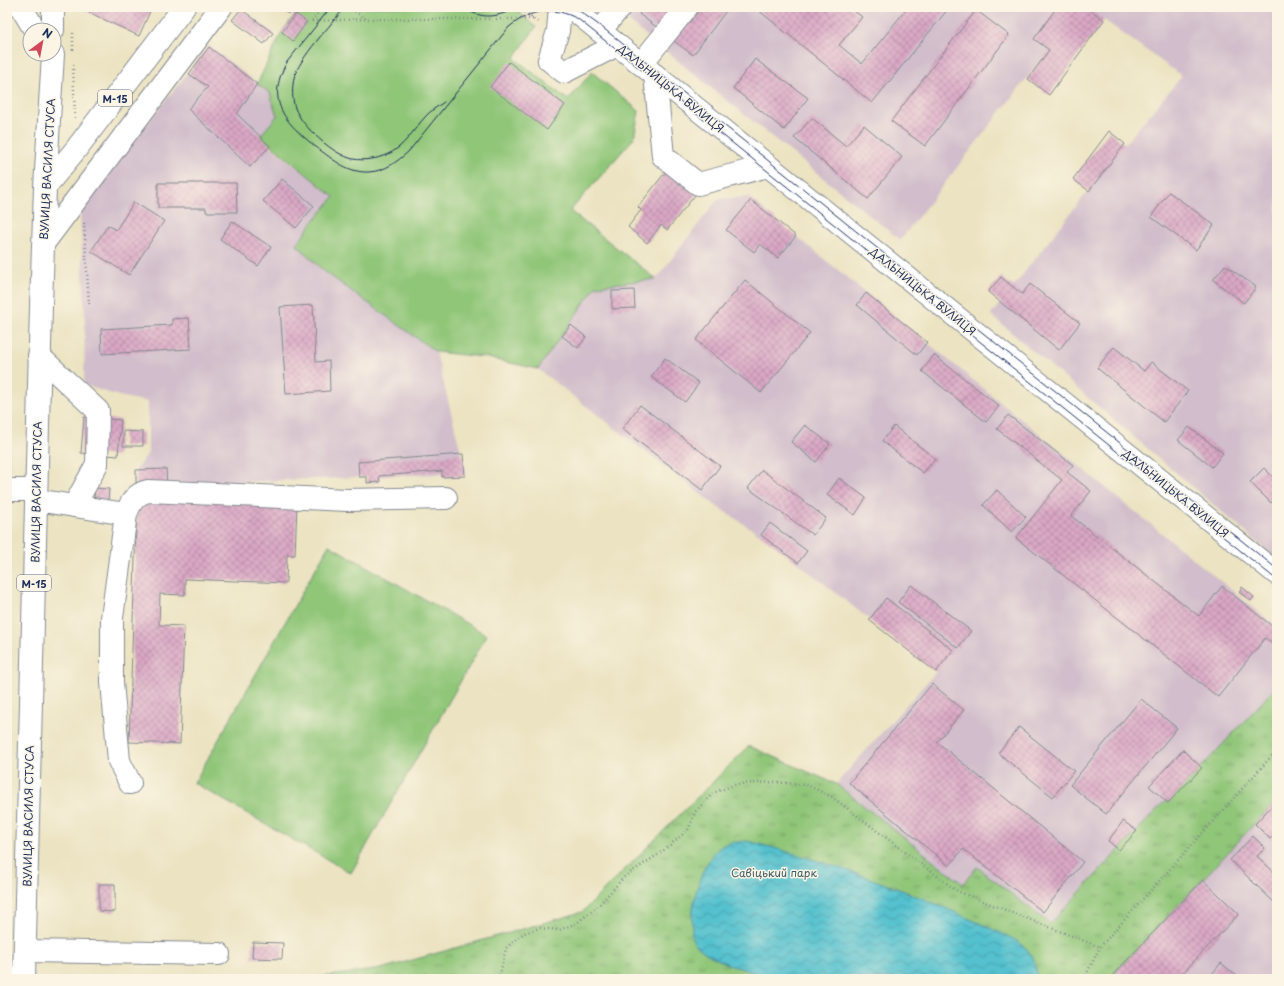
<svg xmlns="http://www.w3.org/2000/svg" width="1284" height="986" font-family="'Playpen Sans',sans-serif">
<defs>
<pattern id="park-tufts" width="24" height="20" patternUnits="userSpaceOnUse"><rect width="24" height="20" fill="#90c678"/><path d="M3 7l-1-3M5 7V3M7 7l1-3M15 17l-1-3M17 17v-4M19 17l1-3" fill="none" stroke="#75a166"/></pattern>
<pattern id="water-waves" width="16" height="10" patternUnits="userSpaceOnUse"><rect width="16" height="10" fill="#55c1ce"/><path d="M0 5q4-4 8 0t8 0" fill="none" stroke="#469daa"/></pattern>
<pattern id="building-cross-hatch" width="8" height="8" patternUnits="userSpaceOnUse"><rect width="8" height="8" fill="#daa7c5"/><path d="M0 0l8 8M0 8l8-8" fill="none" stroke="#b088a3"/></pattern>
</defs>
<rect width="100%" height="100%" fill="#fcf5e5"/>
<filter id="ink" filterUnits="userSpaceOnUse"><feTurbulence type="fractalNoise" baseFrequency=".025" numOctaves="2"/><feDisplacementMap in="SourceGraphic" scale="8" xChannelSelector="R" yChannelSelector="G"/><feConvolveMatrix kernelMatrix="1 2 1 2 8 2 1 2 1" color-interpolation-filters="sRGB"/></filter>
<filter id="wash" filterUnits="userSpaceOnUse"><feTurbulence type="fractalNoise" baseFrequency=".012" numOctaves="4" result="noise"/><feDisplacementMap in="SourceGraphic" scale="16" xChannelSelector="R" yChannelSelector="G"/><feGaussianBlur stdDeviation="0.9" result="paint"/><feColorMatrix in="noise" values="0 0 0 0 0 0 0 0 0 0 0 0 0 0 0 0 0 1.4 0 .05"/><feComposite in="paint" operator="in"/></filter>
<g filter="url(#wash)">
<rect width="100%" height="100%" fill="#ebe3c1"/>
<path fill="#d1bdcb" d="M 611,7 L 1057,7 L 1034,39 L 1049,50 L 900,240 Z
M 1086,7 L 1277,7 L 1277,559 L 991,315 L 1125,144 L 1182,76 Z
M 209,46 L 270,93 L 277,116 L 260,136 L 270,146 L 334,197 L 311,224 L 324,271 L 436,352 L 466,473 L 136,486 L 136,470 L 148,453 L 148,402 L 119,396 L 84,385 L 85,316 L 80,208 Z
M 748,197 L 1277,627 L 1277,686 L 1168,803 L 1165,801 L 1050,924 L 977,867 L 963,884 L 836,784 L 936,672 L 798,563 L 761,535 L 716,506 L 538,369 L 596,286 L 656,279 L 718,199 Z
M 7,253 L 10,411 L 10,478 L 7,478 Z
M 1277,800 L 1277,979 L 1109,979 L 1255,824 Z"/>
<path fill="#90c678" stroke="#567a6b" d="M 299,7 L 513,7 L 536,27 L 514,58 L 568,100 L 592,72 L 639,111 L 634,138 L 570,211 L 656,279 L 596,286 L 538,369 L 483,357 L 436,352 L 324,271 L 297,245 L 311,224 L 334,197 L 260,136 L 277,116 L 270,93 L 257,84 L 282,32 L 300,8 Z
M 329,545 L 487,635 L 351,873 L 194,783 Z"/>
<path fill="url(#park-tufts)" stroke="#567a6b" d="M 1277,686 L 1277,800 L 1109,979 L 306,979 L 381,969 L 582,912 L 749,746 L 836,784 L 963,884 L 977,867 L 1050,924 L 1165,801 L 1168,803 Z"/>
<path fill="url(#water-waves)" stroke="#387896" d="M 747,841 C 827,861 906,889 981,924 C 997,932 1019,938 1030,953 C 1035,959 1037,971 1037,979 L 790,979 C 778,977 766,975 754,972 C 739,969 699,955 693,940 C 691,937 692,930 692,925 C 692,902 700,866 718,849 C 726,842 737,842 747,841 Z"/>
<g id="blocks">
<path fill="url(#building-cross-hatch)" d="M 83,7 L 152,7 L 139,36 L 84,10 Z
M 279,7 L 293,7 L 288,14 Z
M 644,7 L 677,7 L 659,29 L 639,14 Z
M 695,7 L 729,7 L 693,55 L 671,39 Z
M 758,7 L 849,7 L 862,17 L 839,45 L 862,64 L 908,7 L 945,7 L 948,9 L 872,103 L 757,9 Z
M 1057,7 L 1086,7 L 1104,20 L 1049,95 L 1028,79 L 1049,50 L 1034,39 Z
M 241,9 L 273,33 L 264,44 L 232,20 Z
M 976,10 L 1009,35 L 925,146 L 891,121 Z
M 296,14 L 307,22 L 293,41 L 282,32 Z
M 209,47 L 257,84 L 237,114 L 270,146 L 250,167 L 188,109 L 208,87 L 189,74 Z
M 755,59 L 808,98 L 784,130 L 733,88 Z
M 509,62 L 565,105 L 547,130 L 490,87 Z
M 812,118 L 846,146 L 864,125 L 902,157 L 868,199 L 794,138 Z
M 1109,131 L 1125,144 L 1089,191 L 1073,179 Z
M 667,170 L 696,194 L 667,230 L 661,225 L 647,243 L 628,227 L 641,210 L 638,207 Z
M 282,179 L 314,206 L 296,228 L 263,201 Z
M 158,183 L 236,183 L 237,212 L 206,212 L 206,208 L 158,208 Z
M 1169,192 L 1214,225 L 1196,250 L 1151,217 Z
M 751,200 L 796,236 L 778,258 L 760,244 L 754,252 L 726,230 Z
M 134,202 L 164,221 L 129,275 L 91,251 L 108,225 L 116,230 Z
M 232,221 L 271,247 L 258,266 L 220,239 Z
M 1225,265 L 1256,287 L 1244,303 L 1213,280 Z
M 1001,277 L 1022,294 L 1030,284 L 1080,323 L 1059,350 L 988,292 Z
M 745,280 L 810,333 L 761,393 L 696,340 Z
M 634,290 L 635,308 L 612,309 L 612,291 Z
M 866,293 L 927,342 L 917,355 L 857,305 Z
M 313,305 L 316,362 L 329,361 L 330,391 L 286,394 L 280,307 Z
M 189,318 L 191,349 L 102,354 L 101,329 L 172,325 L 172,319 Z
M 571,325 L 586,337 L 578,348 L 562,336 Z
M 1114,347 L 1144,371 L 1151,362 L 1188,391 L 1164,422 L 1097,368 Z
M 934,355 L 999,406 L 986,422 L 922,371 Z
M 665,358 L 699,383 L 685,402 L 651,377 Z
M 640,405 L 720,466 L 702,490 L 622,429 Z
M 1008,415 L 1073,465 L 1067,472 L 1091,491 L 1071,516 L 1199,616 L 1222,586 L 1277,630 L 1277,637 L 1272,644 L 1265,638 L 1218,697 L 1016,538 L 1062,480 L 997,429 Z
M 84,417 L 121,420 L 118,456 L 81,453 Z
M 805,425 L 830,444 L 816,462 L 791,442 Z
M 894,426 L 935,459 L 923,473 L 882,441 Z
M 1189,427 L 1223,453 L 1212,467 L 1178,440 Z
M 124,431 L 143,432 L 143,446 L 123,446 Z
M 463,454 L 465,476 L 442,477 L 442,471 L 379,476 L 380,482 L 367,483 L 367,477 L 359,477 L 358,462 Z
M 1264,468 L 1277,481 L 1277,497 L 1271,503 L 1250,482 Z
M 166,469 L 167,485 L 136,486 L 136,470 Z
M 762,470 L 826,518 L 813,535 L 748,488 Z
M 839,478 L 866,498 L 855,515 L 827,495 Z
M 95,488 L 109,489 L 108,502 L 94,501 Z
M 997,490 L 1026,517 L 1012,532 L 983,505 Z
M 137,498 L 297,504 L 295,555 L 287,555 L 286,583 L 185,579 L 185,595 L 160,594 L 159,625 L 184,626 L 180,744 L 129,742 Z
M 770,523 L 807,551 L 798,563 L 761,535 Z
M 911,585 L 971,631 L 958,648 L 898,602 Z
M 1242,587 L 1254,597 L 1251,601 L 1239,592 Z
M 886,598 L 953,650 L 936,672 L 869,620 Z
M 932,684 L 964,710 L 937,742 L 1083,862 L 1043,912 L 963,849 L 949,866 L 849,783 Z
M 1141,699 L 1177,728 L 1106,814 L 1070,785 Z
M 1019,727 L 1074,771 L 1053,797 L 998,753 Z
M 1183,750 L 1202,768 L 1168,803 L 1149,786 Z
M 1277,800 L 1277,832 L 1270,839 L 1255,824 Z
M 1123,821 L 1137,831 L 1119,850 L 1108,841 Z
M 1253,836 L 1265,848 L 1257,856 L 1277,875 L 1277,905 L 1230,860 Z
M 1203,880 L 1239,914 L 1177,979 L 1109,979 Z
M 99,884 L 115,884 L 115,912 L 99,911 Z
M 253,942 L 283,943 L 282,959 L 252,958 Z
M 1221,963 L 1241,979 L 1208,979 Z"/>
</g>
</g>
<g filter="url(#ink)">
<use href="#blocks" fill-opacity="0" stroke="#838990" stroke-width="1"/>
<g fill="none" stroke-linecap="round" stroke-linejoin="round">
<g stroke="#838990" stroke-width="24">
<path id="minor" d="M 21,7 L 35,30
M 560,7 L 558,31 L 549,60 L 564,72 L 617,45
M 600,31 L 620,7
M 641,64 L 687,7
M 655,75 L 663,156 L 698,184 L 768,166
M 39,356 L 98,411 L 97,464 L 74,506
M 7,490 L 36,490
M 36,500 L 126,514
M 130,783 L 119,761 L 112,682 L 112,618 L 126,514 C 131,502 135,494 148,491 L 347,500 L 446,498
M 25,951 L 219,954"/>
</g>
<g stroke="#838990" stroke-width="24">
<path id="major" d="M 53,7 L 53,30
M 570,7 L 1277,574
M 45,187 L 77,148 L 184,7
M 43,244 L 221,7
M 24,979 L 41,306 L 45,187 L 53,54"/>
</g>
<path stroke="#838990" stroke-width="2.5" stroke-dasharray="1 3" stroke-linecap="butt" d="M 348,7 L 366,19
M 518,7 L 540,24
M 312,21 L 366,19 L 533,19
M 312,21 L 322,7
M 73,33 L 73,50
M 73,65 L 75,118
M 84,223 L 89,304
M 499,979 L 506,948 L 524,933 L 540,928 L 559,930 L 577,923 L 599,905 L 625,876 L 659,854 L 688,830 L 696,811 L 713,793 L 737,784 L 774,782 L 807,785 L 832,797 L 957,891 L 1100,947
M 1084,979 L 1100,947 L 1277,750"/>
<use href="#minor" stroke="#fff" stroke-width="22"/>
<use href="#major" stroke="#fff" stroke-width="22"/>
<path stroke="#1b2f5e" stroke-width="1" d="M 331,7 L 287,62 C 263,104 289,126 320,150 C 335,161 349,173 369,172 C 385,171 397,162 409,151 L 509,27 C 531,10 552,5 578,19 L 1277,580
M 345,7 C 331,25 299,58 294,78 C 292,88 292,99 295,108 C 302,127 334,155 353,159 C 365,161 376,159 386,155 C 404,148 413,130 425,117 C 430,111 437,107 444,102
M 462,7 C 483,21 498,17 519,7
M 574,7 L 603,28 L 1277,569"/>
</g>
</g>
<g text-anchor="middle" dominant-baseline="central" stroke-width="3" stroke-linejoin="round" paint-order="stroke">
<g fill="#fcf5e5" stroke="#5e6a86" stroke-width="1">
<rect x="98" y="90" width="34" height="16" rx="3"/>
<rect x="17" y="575" width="34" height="16" rx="3"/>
</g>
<g font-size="10" font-weight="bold" fill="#1b2f5e">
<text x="115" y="98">М-15</text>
<text x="34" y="583">М-15</text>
</g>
<g font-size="11" fill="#1b2f5e" stroke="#fcf5e5">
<text transform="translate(671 88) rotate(39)">ДАЛЬНИЦЬКА ВУЛИЦЯ</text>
<text transform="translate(47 169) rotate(-87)">ВУЛИЦЯ ВАСИЛЯ СТУСА</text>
<text transform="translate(923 291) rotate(39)">ДАЛЬНИЦЬКА ВУЛИЦЯ</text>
<text transform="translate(36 492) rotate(-89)">ВУЛИЦЯ ВАСИЛЯ СТУСА</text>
<text transform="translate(1176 493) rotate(39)">ДАЛЬНИЦЬКА ВУЛИЦЯ</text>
<text transform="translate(28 816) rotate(-89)">ВУЛИЦЯ ВАСИЛЯ СТУСА</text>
</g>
<g font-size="11" fill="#3e5c66" stroke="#fcf5e5">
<text x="774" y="872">Савіцький парк</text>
</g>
</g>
<rect width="1284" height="986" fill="none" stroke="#fcf5e5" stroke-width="24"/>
<g transform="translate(42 42) rotate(32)"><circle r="19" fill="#fcf5e5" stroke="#a2a6af"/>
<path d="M0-3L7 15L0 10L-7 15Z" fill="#d1495b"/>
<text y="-6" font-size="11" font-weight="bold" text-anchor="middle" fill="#1b2f5e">N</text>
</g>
</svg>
